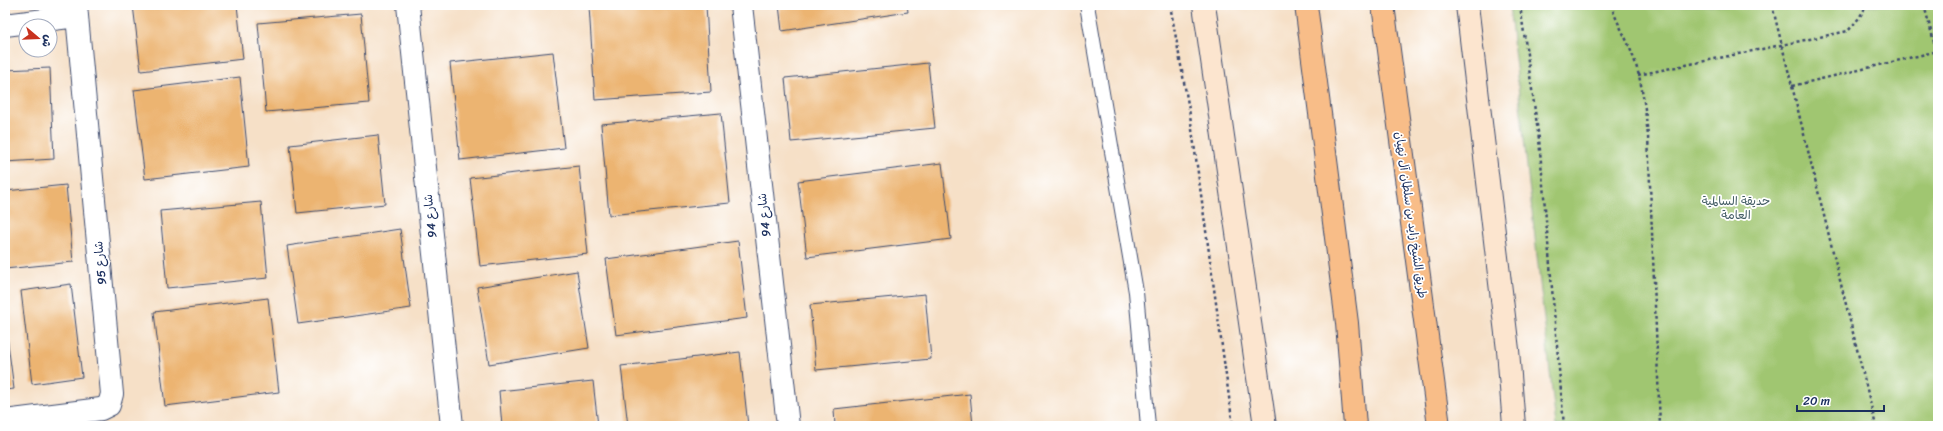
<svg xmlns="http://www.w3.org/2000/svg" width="1943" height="431" font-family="Sriracha,'Playpen Sans Arabic',sans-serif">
<rect width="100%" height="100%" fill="#fff"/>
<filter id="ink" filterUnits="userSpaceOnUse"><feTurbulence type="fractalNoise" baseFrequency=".025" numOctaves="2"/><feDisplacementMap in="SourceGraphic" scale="8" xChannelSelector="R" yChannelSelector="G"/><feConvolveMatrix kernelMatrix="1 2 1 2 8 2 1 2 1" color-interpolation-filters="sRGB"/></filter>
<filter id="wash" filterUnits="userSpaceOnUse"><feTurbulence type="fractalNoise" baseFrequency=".012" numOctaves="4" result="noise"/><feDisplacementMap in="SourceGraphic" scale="16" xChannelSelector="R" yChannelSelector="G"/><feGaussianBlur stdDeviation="0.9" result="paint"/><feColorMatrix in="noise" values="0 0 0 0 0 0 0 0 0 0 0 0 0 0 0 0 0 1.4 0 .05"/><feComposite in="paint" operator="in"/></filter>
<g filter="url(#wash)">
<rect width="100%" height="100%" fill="#f6e0c7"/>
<path fill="#a0c671" stroke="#5e7a68" d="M 1509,5 L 1938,5 L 1938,426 L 1556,426 Z"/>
<g id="blocks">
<path fill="#ecb471" d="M 133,5 L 237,5 L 243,59 L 141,71 Z
M 706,5 L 711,92 L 595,100 L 589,6 Z
M 779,5 L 907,5 L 908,12 L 782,31 Z
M 361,14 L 369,103 L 266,112 L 258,23 Z
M 553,52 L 564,148 L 460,160 L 450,63 Z
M 928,63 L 935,128 L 791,142 L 785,78 Z
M 50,68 L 54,159 L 5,162 L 5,70 Z
M 240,77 L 249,167 L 145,179 L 134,90 Z
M 721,113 L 730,203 L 609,215 L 601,124 Z
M 378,135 L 385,204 L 297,213 L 290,145 Z
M 942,163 L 951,239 L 807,257 L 798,181 Z
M 579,166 L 588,254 L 480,266 L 470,178 Z
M 66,185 L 73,262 L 5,269 L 5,191 Z
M 261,202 L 268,278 L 167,288 L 160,211 Z
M 400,229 L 411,308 L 298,324 L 287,246 Z
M 738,241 L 747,318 L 616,335 L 606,259 Z
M 577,271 L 589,348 L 489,364 L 477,287 Z
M 71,284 L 82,377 L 32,384 L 21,291 Z
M 925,294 L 931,359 L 816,370 L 810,305 Z
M 268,298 L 279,392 L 165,406 L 154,312 Z
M 5,321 L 14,389 L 5,390 Z
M 740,352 L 748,426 L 628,426 L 621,366 Z
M 593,381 L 598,426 L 502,426 L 499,391 Z
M 970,394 L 973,426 L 835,426 L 834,409 Z"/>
</g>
</g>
<g filter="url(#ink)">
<use href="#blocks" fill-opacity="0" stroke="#3c4a6e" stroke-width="1"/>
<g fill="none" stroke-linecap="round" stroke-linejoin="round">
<g stroke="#3c4a6e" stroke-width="16">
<path id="lane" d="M 1087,5 L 1136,292 L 1148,426"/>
</g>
<g stroke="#3c4a6e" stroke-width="24">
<path id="street" d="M 408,5 L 452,426
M 741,5 L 788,426
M 5,25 L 77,16
M 5,421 L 101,409 L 109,405 L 112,394 L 76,5"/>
</g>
<g stroke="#3c4a6e" stroke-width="24">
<path id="secondary" d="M 1204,5 L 1265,426
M 1467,5 L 1508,350 L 1514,426"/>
</g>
<g stroke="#3c4a6e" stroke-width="24">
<path id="highway" d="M 1306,5 L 1347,323 L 1355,426
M 1383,5 L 1439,426"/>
</g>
<path stroke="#3c4a6e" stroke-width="2.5" stroke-dasharray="3 3" stroke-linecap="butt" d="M 1170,5 L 1190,115 L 1233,426
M 1520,5 L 1539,139 L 1564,426
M 1611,5 C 1616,21 1625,35 1631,51 C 1642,78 1645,107 1648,136 L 1660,426
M 1772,5 L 1876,426
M 1924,5 L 1938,57
M 1638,75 L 1848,31 L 1859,18 L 1867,5
M 1792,86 L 1938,51"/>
<use href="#lane" stroke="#fff" stroke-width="14"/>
<use href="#street" stroke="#fff" stroke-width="22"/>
<use href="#secondary" stroke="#fce5cf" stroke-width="22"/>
<use href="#highway" stroke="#f8bd88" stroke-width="22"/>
</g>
</g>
<g text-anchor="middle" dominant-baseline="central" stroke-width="3.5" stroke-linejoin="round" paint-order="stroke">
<g font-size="12" fill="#435c64" stroke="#fff">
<text x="1736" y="201">حديقة السالمية<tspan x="1736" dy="14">العامة</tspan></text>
</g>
<g font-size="12" fill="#1b2f5e" stroke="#fff">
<text transform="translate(764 215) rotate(-96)">شارع 94</text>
<text transform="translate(1411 215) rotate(82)">طريق الشيخ زايد بن سلطان آل نهيان</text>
<text transform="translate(430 216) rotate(-96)">شارع 94</text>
<text transform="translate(100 263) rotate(-95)">شارع 95</text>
</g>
</g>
<rect width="1943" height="431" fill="none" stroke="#fff" stroke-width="20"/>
<g transform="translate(38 38) rotate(109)"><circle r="19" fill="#ffffff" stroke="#a4acbf"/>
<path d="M0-3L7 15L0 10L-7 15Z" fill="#c8321e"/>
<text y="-6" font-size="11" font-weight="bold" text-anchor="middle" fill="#1b2f5e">ش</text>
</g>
<path d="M1797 405v6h87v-6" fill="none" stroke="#1b2f5e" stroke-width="2"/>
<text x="1803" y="405" font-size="12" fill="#1b2f5e" stroke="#ffffff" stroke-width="3" paint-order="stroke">20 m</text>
</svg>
